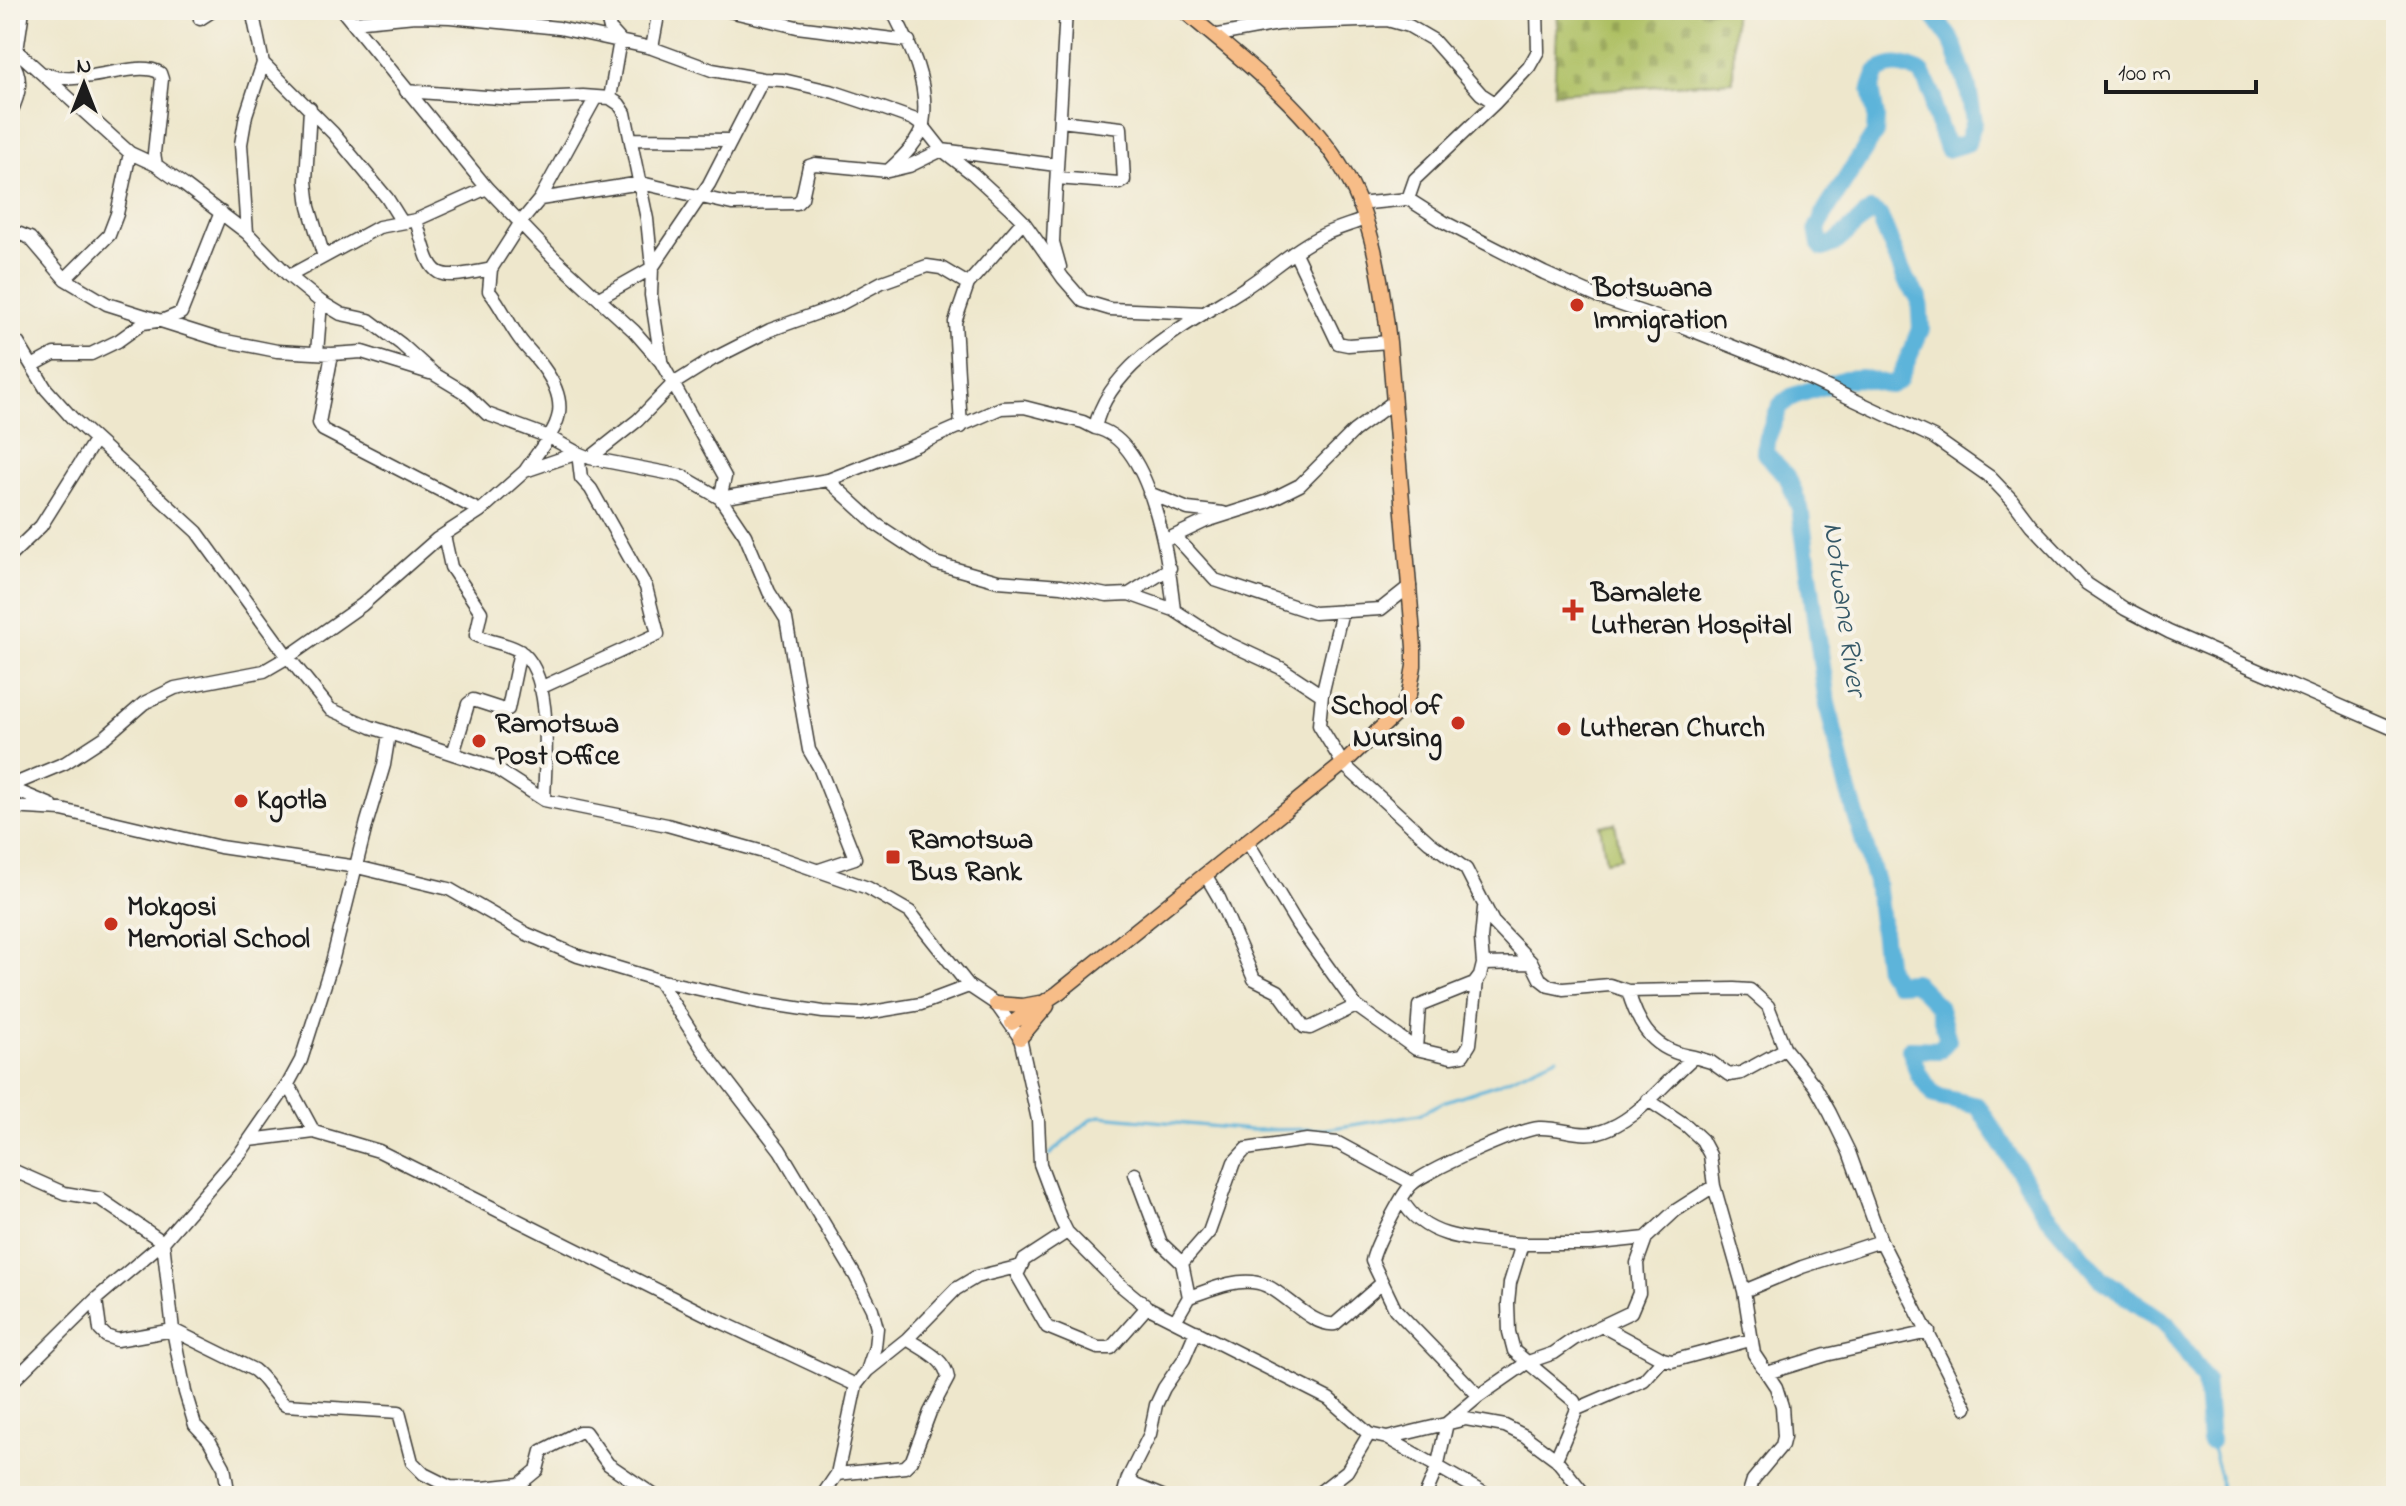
<svg xmlns="http://www.w3.org/2000/svg" width="2406" height="1506" font-family="'Indie Flower',sans-serif">
<defs>
<pattern id="cemetery-stones" width="16" height="16" patternUnits="userSpaceOnUse" patternTransform="scale(2)"><rect width="16" height="16" fill="#aec064"/><path d="M2 7V4a2 2 0 0 1 4 0v3zM10 15v-3a2 2 0 0 1 4 0v3z" fill="#95a456"/></pattern>
</defs>
<rect width="100%" height="100%" fill="#f7f3e8"/>
<filter id="ink" filterUnits="userSpaceOnUse"><feTurbulence type="fractalNoise" baseFrequency=".0125" numOctaves="2"/><feDisplacementMap in="SourceGraphic" scale="16" xChannelSelector="R" yChannelSelector="G"/><feConvolveMatrix kernelMatrix="1 2 1 2 8 2 1 2 1" color-interpolation-filters="sRGB"/></filter>
<filter id="wash" filterUnits="userSpaceOnUse"><feTurbulence type="fractalNoise" baseFrequency=".006" numOctaves="4" result="noise"/><feDisplacementMap in="SourceGraphic" scale="32" xChannelSelector="R" yChannelSelector="G"/><feGaussianBlur stdDeviation="1.8" result="paint"/><feColorMatrix in="noise" values="0 0 0 0 0 0 0 0 0 0 0 0 0 0 0 0 0 1.4 0 .05"/><feComposite in="paint" operator="in"/></filter>
<g filter="url(#wash)">
<rect width="100%" height="100%" fill="#eee7cc"/>
<path fill="#aec064" stroke="#656e40" stroke-width="2" d="M 1615,823 L 1621,858 L 1606,861 L 1600,826 Z"/>
<path fill="url(#cemetery-stones)" stroke="#656e40" stroke-width="2" d="M 1558,10 L 1734,10 L 1733,81 L 1554,93 Z"/>
<g fill="none" stroke-linecap="round" stroke-linejoin="round">
<path stroke="#5db4da" stroke-width="3" d="M 1049,1155 L 1091,1119 L 1100,1116 L 1251,1130 L 1327,1129 L 1420,1114 L 1443,1102 L 1497,1084 L 1557,1057
M 2210,1441 L 2220,1476 L 2221,1496"/>
<path stroke="#5db4da" stroke-width="18" d="M 1929,10 L 1952,41 L 1968,88 L 1974,121 L 1967,143 L 1947,149 L 1933,109 L 1933,96 L 1922,73 C 1903,66 1895,61 1877,72 L 1871,88 L 1876,117 L 1875,133 L 1825,212 L 1817,229 L 1820,244 L 1823,248 L 1835,243 L 1871,211 L 1879,215 L 1906,280 L 1919,298 L 1921,329 L 1899,379 L 1891,385 L 1861,378 L 1845,379 L 1793,396 L 1780,406 L 1766,441 L 1765,453 L 1787,476 L 1800,508 L 1827,703 L 1846,782 L 1876,882 L 1887,970 L 1896,983 L 1914,982 L 1938,1006 L 1948,1040 L 1939,1050 L 1910,1049 L 1918,1073 L 1934,1096 L 1978,1106 L 2046,1214 L 2102,1279 L 2167,1324 L 2205,1380 L 2210,1441"/>
</g>
</g>
<g filter="url(#ink)">
<g fill="none" stroke-linecap="round" stroke-linejoin="round">
<g stroke="#3c3a36" stroke-width="15">
<path id="minor" d="M 252,10 L 263,63 L 333,133 L 387,198 L 402,222
M 342,10 L 487,188 L 553,257 L 634,331 L 661,362 L 725,477 L 720,498 L 745,535 L 769,592 L 786,619 L 809,750 L 819,767 L 855,858 L 819,870
M 605,10 L 610,29 L 620,40 L 610,98
M 725,10 L 797,27 L 909,41
M 200,19 L 214,10
M 353,22 L 415,16 L 450,17 L 559,28 L 652,48 L 712,70 L 763,79 L 783,80 L 834,92 L 882,108 L 913,119 L 923,126 L 942,150 L 973,174 L 1009,207 L 1023,221 L 1063,278 L 1083,301 L 1110,309 L 1203,313
M 1213,36 L 1278,24 L 1387,20 L 1409,26 L 1433,40 L 1481,94 L 1495,103
M 652,48 L 659,10
M 19,53 L 130,153 L 156,165 L 184,185 L 247,233 L 289,276 L 321,302 L 341,314 L 369,320 L 401,344 L 434,374 L 464,392 L 487,414 L 549,437 L 578,453 L 581,478 L 591,489 L 646,587 L 658,634 L 540,688
M 10,58 C 24,77 20,94 10,114
M 16,58 L 23,10
M 47,74 C 77,89 137,58 160,73 L 162,79 L 154,153 L 156,165
M 406,91 L 513,99 L 583,96 L 610,98 L 619,104 L 625,113 L 647,219 L 652,268 L 651,295 L 661,360
M 310,108 L 306,181 L 309,207 L 324,257
M 631,139 L 730,140
M 890,169 C 902,158 920,141 923,124 C 930,83 910,45 892,10
M 1057,178 L 1119,183 L 1124,180 L 1121,128 L 1060,121
M 540,199 L 641,183 L 732,204 L 797,203 L 802,198 L 809,166 L 815,164 L 888,171 L 909,166 L 942,150 L 1056,165
M 1408,199 L 1415,179 L 1495,103 L 1529,67 L 1538,51 L 1537,10
M 1358,204 L 1408,199 L 1444,222 L 1544,273 L 1598,297 L 1671,322 L 1782,366 L 1933,437 L 1990,477 L 2012,500 L 2031,525 L 2087,584 L 2125,609 L 2169,632 L 2396,730
M 416,220 C 433,278 429,282 491,269
M 10,230 L 30,238 L 65,279 L 107,304 L 221,340 L 277,351 L 332,354 L 362,352 L 430,373
M 247,233 L 241,144 L 246,115 L 263,63
M 1295,253 L 1338,343 L 1348,345 L 1389,342
M 1060,267 L 1053,242 L 1054,221 L 1066,10
M 289,276 L 379,227 L 416,220 L 487,188
M 65,279 L 109,235 L 117,214 L 130,153
M 599,298 L 652,268 L 709,184 L 763,79
M 10,338 L 18,343 L 46,389 L 72,418 L 197,532 L 288,657 L 330,709 L 371,727 L 493,767 L 544,800 L 667,825 L 767,853 L 868,888 L 910,912 L 969,986 L 996,1004 L 1020,1038 L 1038,1120 L 1040,1164 L 1061,1220 L 1067,1232 L 1119,1284 L 1147,1307 L 1329,1399 L 1369,1434 L 1387,1438 L 1466,1419 L 1505,1426 L 1525,1436 L 1556,1459 L 1586,1496
M 317,353 L 321,302
M 332,354 L 319,423 L 323,430 L 480,511
M 32,366 L 54,354 L 91,354 L 118,341 L 143,323 L 164,320 L 181,313 L 221,212
M 961,427 L 955,322 L 968,284 L 1023,221
M 1095,428 C 1152,439 1169,562 1174,610
M 590,458 L 638,420 L 673,384 L 713,359 L 770,330 L 837,306 L 882,282 L 927,266 L 941,268 L 968,284
M 525,471 C 552,431 577,413 543,367 C 536,357 526,348 519,338 C 508,323 502,307 489,291 L 491,269 L 521,222 L 540,199 L 596,97
M 828,480 L 876,524 L 935,563 L 998,581 L 1061,586 L 1107,595 L 1129,594 L 1174,610 L 1217,638 L 1281,668 L 1322,695
M 1149,493 L 1188,509 L 1223,513
M 444,535 L 451,567 L 481,612 L 476,635 C 489,642 505,643 518,650 C 555,671 545,764 544,800
M 1175,536 L 1215,580 L 1314,613 L 1381,609 L 1410,586
M 1164,541 L 1206,521 L 1266,502 L 1300,485 L 1354,431 L 1393,402
M 10,556 L 41,526 L 95,440
M 1129,594 L 1170,568
M 1342,611 L 1322,695 L 1319,725 L 1343,764 L 1429,842 L 1466,869 L 1493,922 L 1532,963
M 453,754 L 468,704 L 473,700 L 504,710 L 508,709 L 520,651
M 10,786 L 65,763 L 105,737 L 144,703 L 175,688 L 264,671 L 288,657 L 362,605 L 437,539 L 480,511 L 525,471 L 578,453 L 590,458 L 682,476 L 720,498 L 828,480 L 912,447 L 1001,408 L 1024,407 L 1083,422 L 1095,428 C 1108,363 1192,322 1243,289 C 1269,273 1292,250 1319,237 C 1333,229 1350,225 1365,219
M 10,788 L 51,805
M 10,807 L 62,810 L 220,847 L 357,867 L 449,889 L 527,934 L 578,956 L 658,980 L 758,1002 L 823,1012 L 860,1014 L 921,1004 L 969,986
M 1247,841 L 1297,924 L 1356,1006 L 1416,1049 L 1451,1057 L 1463,1055 L 1470,1044 L 1477,981
M 1205,874 L 1219,898 L 1254,979 L 1278,991 L 1304,1027 L 1310,1028 L 1356,1006
M 1483,964 L 1481,939 L 1484,908
M 658,980 L 704,1051 L 780,1150 L 856,1277 L 872,1309 L 877,1328 L 875,1347 L 867,1371
M 1628,991 C 1639,1028 1654,1051 1694,1057
M 1416,1049 L 1419,1006 L 1474,984 L 1480,976 L 1483,964 L 1532,963 L 1540,979 L 1549,986 L 1563,989 L 1610,985 L 1628,991 L 1734,989 L 1750,990 L 1768,1006 L 1785,1049 L 1815,1086 L 1830,1113 L 1849,1152 L 1881,1241 L 1966,1408
M 288,1084 L 314,1132
M 1648,1100 L 1687,1126 L 1702,1140 L 1710,1155 L 1714,1186 L 1744,1291 L 1754,1354 L 1776,1387 L 1782,1406 L 1784,1437 L 1782,1445 L 1753,1480 L 1748,1496
M 250,1140 L 314,1132 L 379,1151 L 717,1320 L 856,1385
M 10,1169 L 64,1193 L 100,1199 L 163,1242 L 173,1330 L 185,1392 L 195,1425 L 209,1440 L 224,1467 L 229,1496
M 1135,1174 L 1161,1243 L 1182,1263
M 1402,1200 C 1425,1242 1479,1240 1522,1244 L 1510,1283 L 1508,1303 L 1509,1332 L 1514,1351 L 1574,1401 L 1577,1409 L 1556,1459
M 1067,1232 L 1024,1260 L 1017,1275 L 1047,1327 L 1098,1348 L 1111,1348 L 1147,1307
M 1522,1244 L 1590,1244 L 1646,1238 L 1675,1211 L 1714,1186
M 1744,1291 L 1802,1267 L 1881,1241
M 1189,1297 L 1182,1263 L 1209,1232 L 1234,1162 L 1246,1149 L 1307,1140 L 1338,1143 L 1412,1183
M 96,1299 L 100,1330 L 106,1336 L 117,1340 L 173,1330 L 254,1370 C 267,1380 273,1395 285,1405 L 399,1412 L 412,1462 L 424,1474 L 450,1487 L 483,1488 L 520,1484 L 537,1470 L 542,1451 L 579,1432 L 585,1432 L 608,1464 L 655,1496
M 1175,1321 L 1189,1297 C 1210,1290 1235,1278 1258,1283 C 1283,1288 1309,1327 1335,1324 L 1381,1284
M 1602,1326 L 1663,1359 L 1672,1361 L 1750,1340
M 1767,1373 L 1826,1355 L 1929,1332
M 10,1384 L 96,1299 L 163,1242 L 241,1152 L 288,1084 L 301,1060 L 332,962 L 367,822 L 384,765 L 389,734
M 1479,1396 L 1395,1309 L 1372,1261 C 1375,1246 1401,1196 1411,1185 C 1423,1172 1520,1129 1539,1128 C 1566,1127 1582,1141 1610,1128 C 1641,1115 1668,1079 1694,1057 L 1711,1062 L 1729,1075 L 1741,1073 L 1785,1049
M 1577,1409 L 1644,1380 L 1663,1359
M 1387,1438 L 1489,1496
M 837,1474 L 905,1467 L 912,1460 L 930,1412 L 948,1378 C 945,1358 922,1349 907,1339
M 1128,1478 L 1135,1485 L 1162,1496
M 822,1496 L 837,1474 L 856,1385 L 867,1371 L 907,1339 L 956,1289 L 976,1277 L 1021,1266
M 1123,1496 L 1128,1478 L 1150,1434 L 1156,1405 L 1164,1388 L 1184,1359 L 1196,1331
M 1315,1496 L 1347,1471 L 1369,1434
M 1425,1496 L 1437,1468 L 1447,1423 L 1479,1396 L 1528,1362 L 1554,1353 L 1574,1339 L 1631,1312 L 1639,1293 L 1637,1263 L 1646,1238"/>
</g>
<g stroke="#3c3a36" stroke-width="17">
<path id="major" d="M 996,1004 L 1023,1006 L 1039,1003
M 1012,1023 L 1058,993 L 1343,764 L 1401,709 L 1409,694 L 1414,666 L 1414,647 L 1389,342 C 1382,283 1373,216 1340,165 C 1301,103 1238,57 1183,10
M 1020,1038 L 1047,1006"/>
</g>
<use href="#minor" stroke="#fff" stroke-width="12"/>
<use href="#major" stroke="#f7bd88" stroke-width="14"/>
</g>
</g>
<g fill="#c8321e" stroke="#f7f3e8" stroke-width="3">
<circle cx="1577" cy="305" r="8"/>
<path d="M1569 598h8v8h8v8h-8v8h-8v-8h-8v-8h8z"/>
<circle cx="1458" cy="723" r="8"/>
<circle cx="1564" cy="729" r="8"/>
<circle cx="479" cy="741" r="8"/>
<circle cx="241" cy="801" r="8"/>
<rect x="885" y="849" width="16" height="16" rx="4"/>
<circle cx="111" cy="924" r="8"/>
</g>
<g text-anchor="middle" dominant-baseline="central" stroke-width="8" stroke-linejoin="round" paint-order="stroke">
<g font-size="28" font-weight="bold" fill="#1c1c1c" stroke="#f7f3e8" text-anchor="start">
<text x="1593" y="289">Botswana<tspan x="1593" dy="32">Immigration</tspan></text>
<text x="1591" y="594">Bamalete<tspan x="1591" dy="32">Lutheran Hospital</tspan></text>
<text x="1442" y="707" text-anchor="end">School of<tspan x="1442" dy="32">Nursing</tspan></text>
<text x="495" y="725">Ramotswa<tspan x="495" dy="32">Post Office</tspan></text>
<text x="1580" y="729">Lutheran Church</text>
<text x="257" y="801">Kgotla</text>
<text x="909" y="841">Ramotswa<tspan x="909" dy="32">Bus Rank</tspan></text>
<text x="127" y="908">Mokgosi<tspan x="127" dy="32">Memorial School</tspan></text>
</g>
<g font-size="30" font-style="italic" fill="#365968" stroke="#f7f3e8">
<text transform="translate(1843 609) rotate(82)">Notwane River</text>
</g>
</g>
<rect width="2406" height="1506" fill="none" stroke="#f7f3e8" stroke-width="40"/>
<g transform="translate(84 84)" stroke="#f7f3e8" stroke-width="6" paint-order="stroke">
<path d="M0-6L14 30L0 20L-14 30Z" fill="#1c1c1c"/>
<text y="-12" font-size="22" font-weight="bold" text-anchor="middle" fill="#1c1c1c">N</text>
</g>
<path d="M2106 80v12h150v-12" fill="none" stroke="#1c1c1c" stroke-width="4"/>
<text x="2118" y="80" font-size="24" fill="#1c1c1c" stroke="#f7f3e8" stroke-width="6" paint-order="stroke">100 m</text>
</svg>
